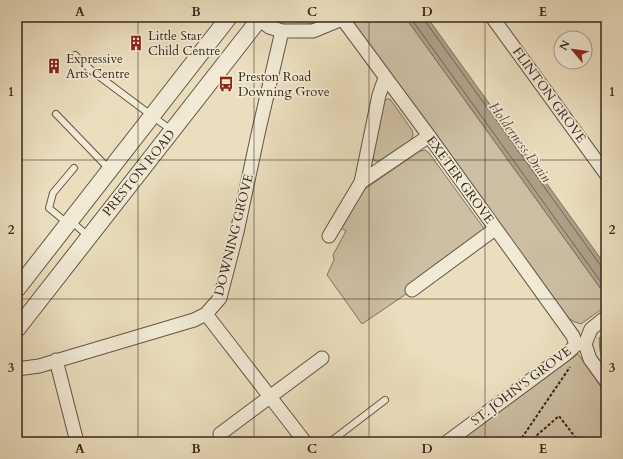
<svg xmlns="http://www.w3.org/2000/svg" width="623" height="459" font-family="Cardo,serif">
<rect width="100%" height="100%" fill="#eadebe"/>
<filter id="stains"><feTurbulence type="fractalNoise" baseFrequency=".005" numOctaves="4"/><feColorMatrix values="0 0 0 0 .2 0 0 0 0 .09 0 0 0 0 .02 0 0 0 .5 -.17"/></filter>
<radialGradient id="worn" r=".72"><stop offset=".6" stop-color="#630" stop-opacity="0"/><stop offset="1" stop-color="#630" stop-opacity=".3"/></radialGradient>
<path fill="#ccbfa3" stroke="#827360" d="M 280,17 L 330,17 L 331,18 C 313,24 294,29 275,22 Z
M 348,17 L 405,17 L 606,296 L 606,306 L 581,324 L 575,322 L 568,318 Z
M 387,99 L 390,99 L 412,130 L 413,134 L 412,139 L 379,161 L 374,161 L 373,157 L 384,102 Z
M 425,150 L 429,153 L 488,234 L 412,290 L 362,324 L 327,275 L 334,260 L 333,255 L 346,231 L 339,227 L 359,193 L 420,151 Z
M 606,332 L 606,367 L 600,351 L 599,338 Z
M 578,354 L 606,394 L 606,442 L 458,442 Z"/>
<path fill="#ada088" stroke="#7e705e" d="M 405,17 L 427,17 L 606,266 L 606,296 Z"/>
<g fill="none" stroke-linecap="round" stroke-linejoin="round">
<path stroke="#726453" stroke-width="1" d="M 410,17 L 606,289
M 424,17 L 425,21 L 601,266 L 606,268"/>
<g stroke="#645546" stroke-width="8">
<path id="service" d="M 75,55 L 92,71 L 171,130
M 56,114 L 109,169
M 71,221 L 88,236
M 67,223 L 49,208 L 53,193 L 74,168
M 330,442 L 385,400"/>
</g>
<g stroke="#645546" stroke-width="15">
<path id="minor" d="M 341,17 L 429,136 L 573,336 L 576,345 L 566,354 L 447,442
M 492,17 L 606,174
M 259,19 L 269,27 L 282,31 L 313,31 L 342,19
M 361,182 L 429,136
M 329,236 L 361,182 L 379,95 L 385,78
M 412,290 L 495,229
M 206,314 L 305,442
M 606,317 L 591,329 L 585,344 L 590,359 L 606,381
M 56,360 L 77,442
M 17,369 L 39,366 L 194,320 L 206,314 L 220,298 L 237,232 L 258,134 L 282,31
M 220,434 L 322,358"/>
</g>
<g stroke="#645546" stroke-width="18">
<path id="tertiary" d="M 17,289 L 229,17
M 17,329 L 261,17"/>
</g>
<path stroke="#37271e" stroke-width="2" stroke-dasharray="3 2" stroke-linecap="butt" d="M 519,442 L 570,367
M 529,442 L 559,416 L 579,442"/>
<use href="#service" stroke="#f1ead5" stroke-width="6"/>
<use href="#minor" stroke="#f1ead5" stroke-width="13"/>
<use href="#tertiary" stroke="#f1ead5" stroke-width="16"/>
</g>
<path fill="none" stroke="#37271e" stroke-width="1" stroke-opacity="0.55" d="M 138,17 L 138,442M 254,17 L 254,442M 369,17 L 369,442M 485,17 L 485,442M 17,160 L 606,160M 17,299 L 606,299"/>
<defs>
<g id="building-bare" transform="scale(1.2)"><path d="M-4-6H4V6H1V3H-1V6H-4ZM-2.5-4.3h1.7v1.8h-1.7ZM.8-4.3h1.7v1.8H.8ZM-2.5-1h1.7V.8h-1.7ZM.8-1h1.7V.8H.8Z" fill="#8f2418" stroke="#f1ead5" stroke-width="2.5" paint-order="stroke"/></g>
<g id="bus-bare" transform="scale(1.2)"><path d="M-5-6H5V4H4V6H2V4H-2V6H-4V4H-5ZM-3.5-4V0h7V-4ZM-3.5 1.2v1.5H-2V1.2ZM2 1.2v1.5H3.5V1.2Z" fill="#8f2418" stroke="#f1ead5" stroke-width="2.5" paint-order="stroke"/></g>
</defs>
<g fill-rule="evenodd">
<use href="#building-bare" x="136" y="43"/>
<use href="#building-bare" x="54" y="66"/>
<use href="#bus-bare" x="226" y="84"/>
</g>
<g text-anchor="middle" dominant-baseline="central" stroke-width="3.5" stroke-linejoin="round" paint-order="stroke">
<g font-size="13" fill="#37271e" stroke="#f1ead5" text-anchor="start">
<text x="148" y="36">Little Star<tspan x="148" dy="15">Child Centre</tspan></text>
<text x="66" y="59">Expressive<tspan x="66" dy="15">Arts Centre</tspan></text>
<text x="238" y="77">Preston Road<tspan x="238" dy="15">Downing Grove</tspan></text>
</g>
<g font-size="13" fill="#37271e" stroke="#f1ead5">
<text transform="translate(549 95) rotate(54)">FLINTON GROVE</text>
<text transform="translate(139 173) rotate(-51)">PRESTON ROAD</text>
<text transform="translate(460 180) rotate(54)">EXETER GROVE</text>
<text transform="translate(234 235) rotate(-76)">DOWNING GROVE</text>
<text transform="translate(521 386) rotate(-37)">ST. JOHN'S GROVE</text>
</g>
<g font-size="14" font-style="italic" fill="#5a4b3e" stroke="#f1ead5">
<text transform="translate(520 142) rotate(54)">Holderness Drain</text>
</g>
</g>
<rect width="623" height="459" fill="none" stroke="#eadebe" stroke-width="44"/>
<g transform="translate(573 50) rotate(299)"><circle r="19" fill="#f1ead5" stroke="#a79c8c"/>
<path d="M0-3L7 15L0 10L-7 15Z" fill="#8f2418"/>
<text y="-6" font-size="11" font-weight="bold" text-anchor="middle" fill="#37271e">N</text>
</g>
<rect x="22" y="22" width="579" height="415" fill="none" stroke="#37271e" stroke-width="1.5"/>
<g font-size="13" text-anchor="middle" font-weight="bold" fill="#37271e">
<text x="80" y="16">A</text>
<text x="196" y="16">B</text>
<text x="312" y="16">C</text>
<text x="427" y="16">D</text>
<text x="543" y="16">E</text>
<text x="11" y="96">1</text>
<text x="612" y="96">1</text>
<text x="11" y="234">2</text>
<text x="612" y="234">2</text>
<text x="11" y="372">3</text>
<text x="612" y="372">3</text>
<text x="80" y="453">A</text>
<text x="196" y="453">B</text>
<text x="312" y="453">C</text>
<text x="427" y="453">D</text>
<text x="543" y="453">E</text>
</g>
<rect width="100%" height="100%" filter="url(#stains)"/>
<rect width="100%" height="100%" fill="url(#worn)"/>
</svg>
